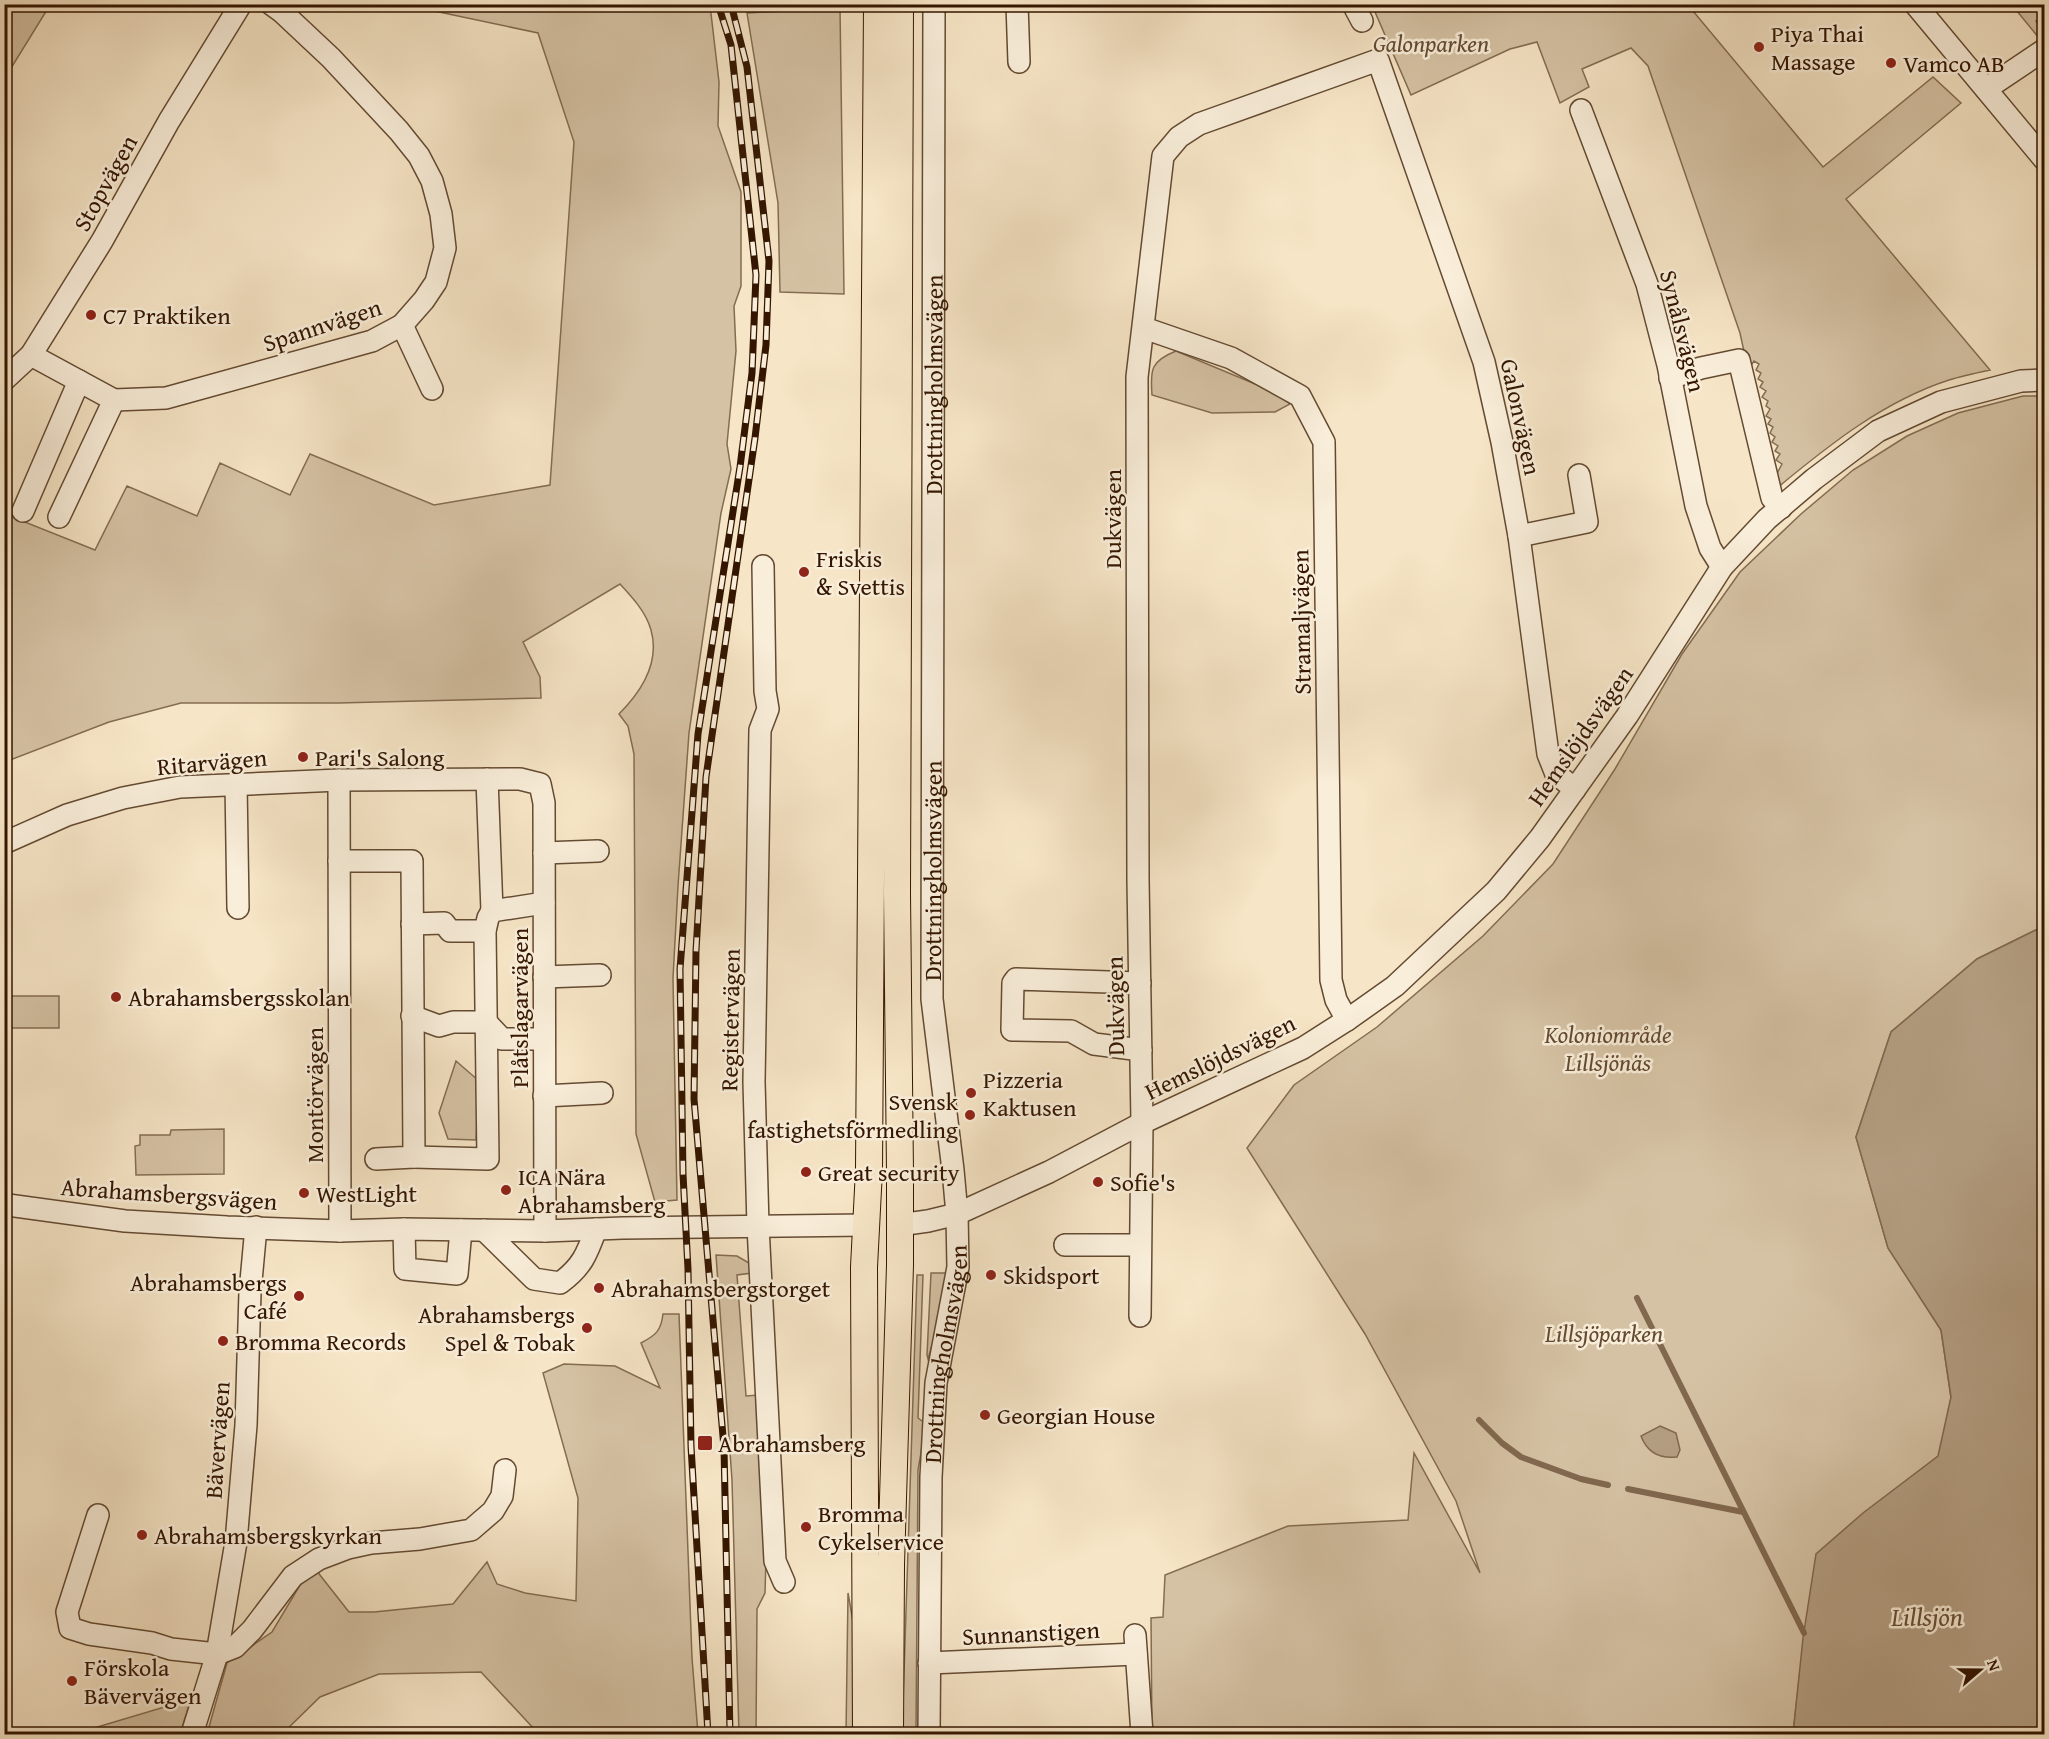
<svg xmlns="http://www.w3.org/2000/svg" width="2049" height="1739" font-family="'Gentium Book Plus',serif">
<rect width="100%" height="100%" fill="#f6e5c6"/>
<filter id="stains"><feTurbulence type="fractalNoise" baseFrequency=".00333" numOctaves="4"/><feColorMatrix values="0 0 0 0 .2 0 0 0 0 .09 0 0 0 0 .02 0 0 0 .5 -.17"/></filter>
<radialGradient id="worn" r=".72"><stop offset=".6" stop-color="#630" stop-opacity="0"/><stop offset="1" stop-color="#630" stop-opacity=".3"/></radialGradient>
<path fill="#d5c2a4" stroke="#846c52" stroke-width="1.5" d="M 5,4 L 50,5 L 5,78 L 4,5 Z
M 406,5 L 710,5 L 719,82 L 718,126 L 741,192 L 741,286 L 734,306 L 736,351 L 727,444 L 731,469 L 721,513 L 689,733 L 678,886 L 673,978 L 677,1200 L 655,1202 L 636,1134 L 634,754 L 628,726 L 619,714 C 641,692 660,662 651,630 C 646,612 632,597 620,584 L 523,642 L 540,677 L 541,698 L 338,703 L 181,703 L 109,722 L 5,762 L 5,514 L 95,550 L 127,486 L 197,516 L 220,463 L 290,495 L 310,454 L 434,505 L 550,485 L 574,142 L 538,33 Z
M 1372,5 L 1688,5 L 1823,167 L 1933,77 L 1961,103 L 1846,199 L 1990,370 C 1976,373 1962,376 1949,380 C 1884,401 1829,445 1777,488 L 1774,479 L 1782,464 L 1776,460 L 1780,454 L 1775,451 L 1778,446 L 1772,442 L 1775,437 L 1770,433 L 1773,427 L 1768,424 L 1771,419 L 1766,416 L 1770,409 L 1766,406 L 1768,401 L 1762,397 L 1766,391 L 1760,387 L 1763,382 L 1758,379 L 1761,373 L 1756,370 L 1759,364 L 1754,361 L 1748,370 L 1740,333 L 1648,66 L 1631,48 L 1582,69 L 1589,87 L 1560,103 L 1537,42 L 1510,49 L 1411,95 Z
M 2012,5 L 2044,5 L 2044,16 L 2036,21 L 2044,35 L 2039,38 Z
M 840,8 L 844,294 L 780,292 L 778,203 L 747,13 Z
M 1176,351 L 1272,391 L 1290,404 L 1275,412 L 1212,413 L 1152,395 C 1150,369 1151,361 1176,351 Z
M 2023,396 L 2044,396 L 2044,926 L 1977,959 L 1891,1032 L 1856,1137 L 1888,1248 L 1941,1330 L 1951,1398 L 1939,1456 L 1864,1513 L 1800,1672 L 1793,1734 L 1152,1734 L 1151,1618 L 1163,1617 L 1165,1575 L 1288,1526 L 1408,1520 L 1414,1453 L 1480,1573 L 1456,1501 L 1365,1334 L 1247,1148 L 1294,1085 L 1377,1027 L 1483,936 L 1553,864 L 1615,769 L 1682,654 L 1740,572 L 1801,514 L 1853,470 L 1907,436 L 1958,413 Z
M 5,996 L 59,996 L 59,1028 L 5,1028 Z
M 456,1061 L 479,1081 L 476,1140 L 448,1139 L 439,1113 Z
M 224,1129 L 224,1174 L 136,1175 L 135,1146 L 140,1145 L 140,1135 L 170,1135 L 171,1130 Z
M 716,1255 L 737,1256 L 749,1263 L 752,1273 L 737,1275 L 746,1396 L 759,1395 L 766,1558 L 765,1593 L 757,1609 L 756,1734 L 739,1734 L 732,1480 Z
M 931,1273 L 953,1273 L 928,1359 L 927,1355 Z
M 917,1275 L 923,1275 L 918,1418 L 926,1424 L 918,1470 L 916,1734 L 902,1734 Z
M 663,1314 L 679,1314 L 692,1658 L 698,1734 L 533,1734 L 536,1731 L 481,1672 L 379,1674 L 320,1697 L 282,1734 L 207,1734 L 227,1663 L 272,1632 L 306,1575 L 316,1570 L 349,1612 L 374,1612 L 453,1604 L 487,1562 L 497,1584 L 525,1593 L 576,1601 L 578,1498 L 543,1373 L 564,1364 L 615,1366 L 660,1388 L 641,1343 C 656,1335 661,1331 663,1314 Z
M 848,1593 L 856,1638 L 857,1734 L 846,1734 Z
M 191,1699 L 180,1734 L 74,1734 Z"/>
<path fill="#b49f83" stroke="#81684f" stroke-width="1.5" d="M 2044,926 L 2044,1734 L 1793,1734 L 1803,1638 L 1816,1554 L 1863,1513 L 1938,1456 L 1951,1397 L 1941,1330 L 1888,1248 L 1856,1137 L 1891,1032 L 1977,959 Z
M 1660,1426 L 1676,1433 L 1680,1450 L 1677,1457 C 1659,1459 1647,1452 1641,1436 Z"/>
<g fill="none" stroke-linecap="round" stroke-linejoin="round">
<path stroke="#81684f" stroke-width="6" d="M 1637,1298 L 1804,1633
M 1479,1420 L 1502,1443 L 1521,1457 L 1581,1479 L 1608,1485
M 1628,1489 L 1743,1512"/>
<g stroke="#644a32" stroke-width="24">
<g id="minor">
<path d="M 1017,4 L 1019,62"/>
<path d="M 1353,4 L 1362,21"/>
<path d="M 1915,4 L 2044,159"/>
<path d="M 1986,89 L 2044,50"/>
<path d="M 1581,110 L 1647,284 L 1668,365 L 1696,506 L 1710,548 L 1722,567"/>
<path d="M 402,325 L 432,389"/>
<path d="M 1144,328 L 1231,358 L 1300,396 L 1324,442 L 1331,980 L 1336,1000 L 1347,1020"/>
<path d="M 31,355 L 114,400 L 166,398 L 372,341 L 402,325 L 424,300 L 436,282 L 445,248 L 441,214 L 432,181 L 419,156 L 399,131 L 331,58 L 282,12 L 271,4"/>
<path d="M 1670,378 L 1701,368 L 1739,360 L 1772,498 L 1781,508"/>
<path d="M 4,380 L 31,355 L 102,241 L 169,121 L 241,4"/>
<path d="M 23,511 L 79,381"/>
<path d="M 59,517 L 114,400"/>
<path d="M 1519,536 L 1587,522 L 1579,475"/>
<path d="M 763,566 L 765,691 L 768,709 L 760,730 L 754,1082 L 758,1226 L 775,1561 L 784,1582"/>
<path d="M 487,779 L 492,911"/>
<path d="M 339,780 L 340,1231"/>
<path d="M 236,783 L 238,908"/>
<path d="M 4,843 L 67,815 L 123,798 L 180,787 L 339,780 L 520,779 L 540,784 L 544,803 L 545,1231"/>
<path d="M 544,853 L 598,851"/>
<path d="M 339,861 L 412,861 L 414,1157 L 376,1159"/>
<path d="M 412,924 L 444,923 L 450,931 L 485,931"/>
<path d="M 544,977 L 600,975"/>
<path d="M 1140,983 L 1016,979 L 1013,983 L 1012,1030 L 1071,1031 L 1094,1044 L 1141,1050"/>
<path d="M 412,1016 L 439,1026 L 453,1022 L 486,1022 L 502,1039 L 544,1039"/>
<path d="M 544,1096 L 602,1093"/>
<path d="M 414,1157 L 488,1159 L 485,931 L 488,918 L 492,911 L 544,903"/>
<path d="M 8,1205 L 125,1221 L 227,1227 L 340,1231 L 404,1229 L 545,1231 L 623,1228 L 866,1225"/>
<path d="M 899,1225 L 928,1221 L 957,1214 L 1049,1172 L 1142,1123 L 1303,1048 L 1347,1020 L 1395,986 L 1496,891 L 1540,838 L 1627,716 L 1722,567 L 1767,519 L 1814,479 L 1878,431 L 1941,402 L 2021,381 L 2044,380"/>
<path d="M 404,1229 L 405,1269 L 457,1274 L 461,1230"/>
<path d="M 484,1230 L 534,1279 L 560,1283 C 582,1267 587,1254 596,1229"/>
<path d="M 1065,1245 L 1140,1245"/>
<path d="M 1140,1316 L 1142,1123 L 1138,880 L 1137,377 L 1163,156 L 1179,137 L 1199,124 L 1378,60 L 1484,362 L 1502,442 L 1519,536 L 1548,754 L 1556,774 L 1575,789"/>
<path d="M 98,1515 L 67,1612 L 70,1628 L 89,1634 L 152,1643 L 171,1649 L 217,1654 L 235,1647 L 252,1630 L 293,1576 L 319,1559 L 348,1548 L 371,1543 L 420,1539 L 471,1530 L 493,1511 L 502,1496 L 505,1470"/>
<path d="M 1135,1635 L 1142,1734"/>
<path d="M 929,1663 L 1136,1654"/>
<path d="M 192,1734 L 217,1654 L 236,1542 L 246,1425 L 250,1292 L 256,1227"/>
<path id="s1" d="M 929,1734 L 931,1477 L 936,1383 L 958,1267 L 957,1214 L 953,1170 L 932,999 L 934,4"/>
</g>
</g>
<g stroke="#341600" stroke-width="28">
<path id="major" d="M 866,1734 L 864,1267 L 869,1170 L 877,4
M 890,1734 L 891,1565 L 900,1265 L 900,1173 L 897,894 L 900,4"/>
</g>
<use href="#minor" stroke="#f9eeda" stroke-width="21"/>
<use href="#major" stroke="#f6e5c6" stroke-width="26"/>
<g stroke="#341600" stroke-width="7">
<path id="rail" d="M 708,1734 L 691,1446 L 688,1269 L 683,1174 L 680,969 L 698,734 L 740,467 L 752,373 L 756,275 L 731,45 L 718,4
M 730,1734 L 724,1448 L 694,1099 L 696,951 L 706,777 L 755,438 L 766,345 L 769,261 L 747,67 L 731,4"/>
</g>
<use href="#rail" stroke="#f9eeda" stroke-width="4.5" stroke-dasharray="14" stroke-linecap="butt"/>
</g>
<g fill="#8f2418" stroke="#f9eeda" stroke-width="2">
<circle cx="1759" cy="47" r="6"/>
<circle cx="1891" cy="63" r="6"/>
<circle cx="91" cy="315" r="6"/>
<circle cx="804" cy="572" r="6"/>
<circle cx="303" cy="757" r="6"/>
<circle cx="116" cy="997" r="6"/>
<circle cx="971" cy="1093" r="6"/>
<circle cx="970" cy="1115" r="6"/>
<circle cx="806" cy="1172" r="6"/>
<circle cx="1098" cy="1182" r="6"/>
<circle cx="506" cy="1190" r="6"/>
<circle cx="304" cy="1193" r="6"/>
<circle cx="991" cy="1275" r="6"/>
<circle cx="599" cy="1288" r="6"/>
<circle cx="299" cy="1296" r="6"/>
<circle cx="587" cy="1328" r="6"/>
<circle cx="223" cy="1341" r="6"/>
<circle cx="985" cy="1415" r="6"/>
<rect x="697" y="1435" width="16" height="16" rx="3"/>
<circle cx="806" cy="1527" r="6"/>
<circle cx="142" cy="1535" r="6"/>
<circle cx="72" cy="1681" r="6"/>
</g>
<g text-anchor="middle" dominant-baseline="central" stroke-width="5" stroke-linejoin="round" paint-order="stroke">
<g font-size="24" fill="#341600" stroke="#f9eeda" text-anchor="start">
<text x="1771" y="33">Piya Thai<tspan x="1771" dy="28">Massage</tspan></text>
<text x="1903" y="63">Vamco AB</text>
<text x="103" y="315">C7 Praktiken</text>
<text x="816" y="558">Friskis<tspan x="816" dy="28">&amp; Svettis</tspan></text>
<text x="315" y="757">Pari's Salong</text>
<text x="128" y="997">Abrahamsbergsskolan</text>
<text x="983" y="1079">Pizzeria<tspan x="983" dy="28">Kaktusen</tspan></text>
<text x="958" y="1101" text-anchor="end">Svensk<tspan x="958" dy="28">fastighetsförmedling</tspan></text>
<text x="818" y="1172">Great security</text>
<text x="518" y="1176">ICA Nära<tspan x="518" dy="28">Abrahamsberg</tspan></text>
<text x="1110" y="1182">Sofie's</text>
<text x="316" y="1193">WestLight</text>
<text x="1003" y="1275">Skidsport</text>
<text x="287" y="1282" text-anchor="end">Abrahamsbergs<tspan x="287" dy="28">Café</tspan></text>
<text x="611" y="1288">Abrahamsbergstorget</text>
<text x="575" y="1314" text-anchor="end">Abrahamsbergs<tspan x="575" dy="28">Spel &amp; Tobak</tspan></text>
<text x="235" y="1341">Bromma Records</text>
<text x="997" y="1415">Georgian House</text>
<text x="718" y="1443">Abrahamsberg</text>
<text x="818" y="1513">Bromma<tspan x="818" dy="28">Cykelservice</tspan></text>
<text x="154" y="1535">Abrahamsbergskyrkan</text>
<text x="84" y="1667">Förskola<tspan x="84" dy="28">Bävervägen</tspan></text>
</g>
<g font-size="24" font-style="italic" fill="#644a31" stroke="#f9eeda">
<text x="1431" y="43">Galonparken</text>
<text x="1608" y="1034">Koloniområde<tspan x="1608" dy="28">Lillsjönäs</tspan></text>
<text x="1604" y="1333">Lillsjöparken</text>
</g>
<g font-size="24" fill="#341600" stroke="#f9eeda">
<text transform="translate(105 183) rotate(-61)">Stopvägen</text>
<text transform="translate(322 325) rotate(-18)">Spannvägen</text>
<text transform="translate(1683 331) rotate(76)">Synålsvägen</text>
<text stroke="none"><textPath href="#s1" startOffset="1353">Drottningholmsvägen</textPath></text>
<text transform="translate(1521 417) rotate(78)">Galonvägen</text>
<text transform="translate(1112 519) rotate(-90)">Dukvägen</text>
<text transform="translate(1301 622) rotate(-91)">Stramaljvägen</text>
<text transform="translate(1580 736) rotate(-55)">Hemslöjdsvägen</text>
<text transform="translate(212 762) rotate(-5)">Ritarvägen</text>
<text stroke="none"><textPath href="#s1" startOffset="867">Drottningholmsvägen</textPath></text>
<text transform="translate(1115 1006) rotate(-91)">Dukvägen</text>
<text transform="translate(519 1008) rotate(-90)">Plåtslagarvägen</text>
<text transform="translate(730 1020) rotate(-89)">Registervägen</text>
<text transform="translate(1220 1057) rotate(-26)">Hemslöjdsvägen</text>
<text transform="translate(314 1095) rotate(-90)">Montörvägen</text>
<text transform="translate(169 1194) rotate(4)">Abrahamsbergsvägen</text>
<text stroke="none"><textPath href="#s1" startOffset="381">Drottningholmsvägen</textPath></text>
<text transform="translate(217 1440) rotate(-86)">Bävervägen</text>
<text transform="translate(1031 1633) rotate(-3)">Sunnanstigen</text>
</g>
<g font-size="26" font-style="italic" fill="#674d34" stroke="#f9eeda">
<text x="1927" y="1616">Lillsjön</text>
</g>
</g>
<rect width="2049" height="1739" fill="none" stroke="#f6e5c6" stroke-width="24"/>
<rect x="6" y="6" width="2037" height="1727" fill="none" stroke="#341600" stroke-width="3"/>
<rect x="12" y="12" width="2025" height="1715" fill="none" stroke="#341600" stroke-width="1.5"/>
<g transform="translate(1980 1670) rotate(70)" stroke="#f9eeda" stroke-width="4.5" paint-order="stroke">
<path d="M0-4.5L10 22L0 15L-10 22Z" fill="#341600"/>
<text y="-9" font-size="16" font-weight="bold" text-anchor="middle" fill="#341600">N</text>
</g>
<rect width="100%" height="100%" filter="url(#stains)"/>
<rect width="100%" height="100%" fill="url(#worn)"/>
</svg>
